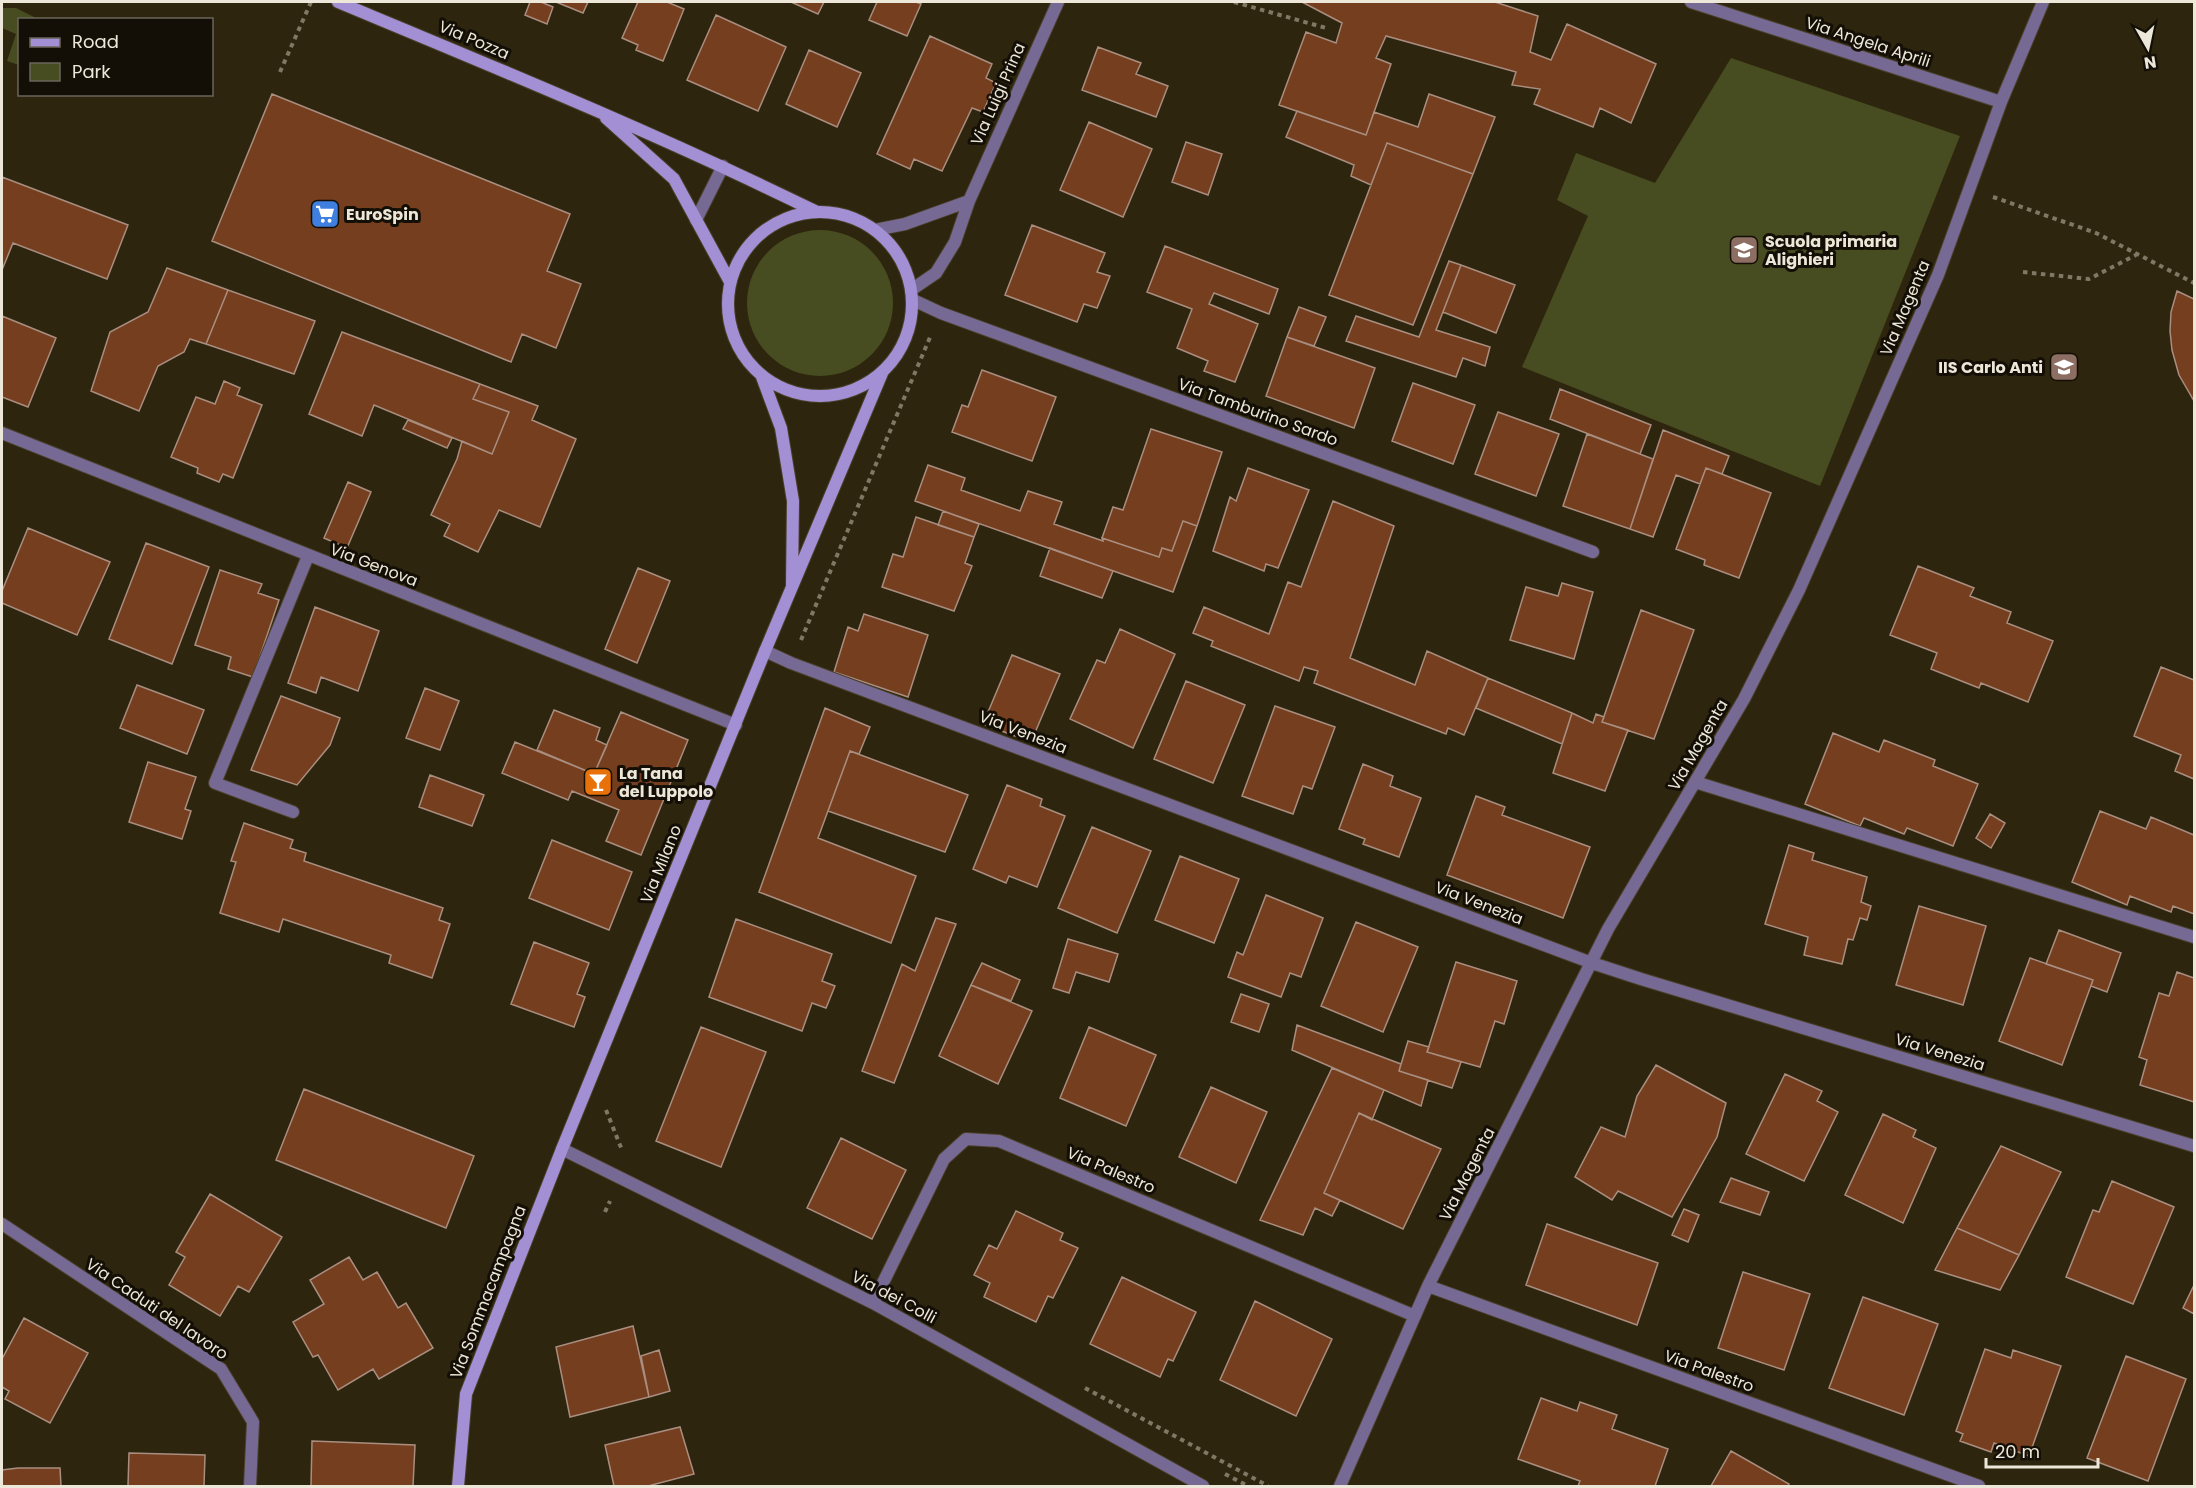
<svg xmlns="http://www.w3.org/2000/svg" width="2196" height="1488" font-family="Poppins,sans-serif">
<rect width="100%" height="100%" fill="#2e250e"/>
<path fill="#474d20" d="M 2,8 L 16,8 L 38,19 L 20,20 L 19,65 L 7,61 L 16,34 L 2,28 Z
M 1731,58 L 1960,136 L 1820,486 L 1522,367 L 1588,216 L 1557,200 L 1576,153 L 1655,183 Z
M747 303a73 73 0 1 1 146 0a73 73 0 1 1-146 0Z"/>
<path fill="#753e1e" stroke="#a98e80" stroke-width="1.5" d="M 530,2 L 541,2 L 553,7 L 547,24 L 525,15 Z
M 556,2 L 588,2 L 583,13 Z
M 638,2 L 667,2 L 684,9 L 663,61 L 636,50 L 638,45 L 622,38 Z
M 791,2 L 824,2 L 818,14 Z
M 877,2 L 916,2 L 921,4 L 907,36 L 869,20 Z
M 1302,2 L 1495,2 L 1538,16 L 1530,52 L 1551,60 L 1567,24 L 1656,64 L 1631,123 L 1600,108 L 1593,127 L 1534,104 L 1540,89 L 1512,85 L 1516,72 L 1386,36 L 1376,58 L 1391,64 L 1366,135 L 1279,105 L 1306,32 L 1336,43 L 1342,23 Z
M 716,15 L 786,47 L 758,111 L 687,80 Z
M 930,36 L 992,64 L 986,78 L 996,83 L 983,112 L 972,108 L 942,171 L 914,159 L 910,169 L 877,154 Z
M 1098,47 L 1141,63 L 1136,74 L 1168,86 L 1156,117 L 1082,90 Z
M 809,50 L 861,73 L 837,127 L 786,104 Z
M 272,94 L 570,214 L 547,271 L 581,284 L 556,348 L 522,334 L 511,362 L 212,241 Z
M 1429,94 L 1495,117 L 1473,174 L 1387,143 L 1371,185 L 1351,176 L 1354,165 L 1286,137 L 1297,111 L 1366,135 L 1374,112 L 1418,127 Z
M 1089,122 L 1152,149 L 1123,217 L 1060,190 Z
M 1186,142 L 1222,154 L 1208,195 L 1172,182 Z
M 1387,143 L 1473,174 L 1413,325 L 1329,295 Z
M 2,177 L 128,225 L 107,279 L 13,243 L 2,270 Z
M 1032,225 L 1105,253 L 1097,272 L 1110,276 L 1097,308 L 1084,304 L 1077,322 L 1005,295 Z
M 1165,246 L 1278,289 L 1269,314 L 1214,293 L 1209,304 L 1258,324 L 1235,382 L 1204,371 L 1208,361 L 1177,348 L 1192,309 L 1147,292 Z
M 1449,261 L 1461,265 L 1436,330 L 1490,347 L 1485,366 L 1463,358 L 1456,377 L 1346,341 L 1356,316 L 1419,337 Z
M 1461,265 L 1515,285 L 1496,333 L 1443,312 Z
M 167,268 L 228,290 L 206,344 L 190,339 L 184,352 L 158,366 L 139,411 L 91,391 L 110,332 L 148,312 Z
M 228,290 L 315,321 L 294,374 L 206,344 Z
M 2177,291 L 2194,299 L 2194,401 L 2179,375 L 2172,350 L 2170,331 L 2171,312 Z
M 1299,307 L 1326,317 L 1314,346 L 1287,337 Z
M 2,316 L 56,338 L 28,407 L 2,397 Z
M 342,332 L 480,384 L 473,399 L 509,412 L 492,454 L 374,405 L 362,436 L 309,414 Z
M 1287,337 L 1375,368 L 1354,428 L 1266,396 Z
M 982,370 L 1056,397 L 1032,461 L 952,432 L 962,405 L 968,407 Z
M 224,381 L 240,388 L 237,395 L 262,405 L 233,478 L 223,474 L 219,482 L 197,473 L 198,468 L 171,457 L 196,397 L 215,404 Z
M 1413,383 L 1475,405 L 1453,464 L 1392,441 Z
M 480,384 L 538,406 L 532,420 L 576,439 L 540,527 L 499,510 L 478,552 L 444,536 L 450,524 L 431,515 L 457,459 L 462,441 L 492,454 L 509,412 L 473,399 Z
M 1560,389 L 1651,425 L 1640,454 L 1550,419 Z
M 1498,412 L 1559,434 L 1536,496 L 1475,474 Z
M 408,420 L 452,438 L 447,448 L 403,429 Z
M 1151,429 L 1222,452 L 1197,526 L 1183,521 L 1172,551 L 1162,548 L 1159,557 L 1102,538 L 1113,507 L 1123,510 Z
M 1663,430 L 1729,456 L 1722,474 L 1706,468 L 1700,484 L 1676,475 L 1653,537 L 1630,529 Z
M 1587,434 L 1653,459 L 1630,529 L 1563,506 Z
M 928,465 L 965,478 L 961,490 L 1020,511 L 1028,491 L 1062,502 L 1054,524 L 1103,541 L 1102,538 L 1159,557 L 1162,548 L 1172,551 L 1183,521 L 1197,526 L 1173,592 L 915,501 Z
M 1248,468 L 1309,490 L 1278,568 L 1266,564 L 1264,571 L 1213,551 L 1230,497 L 1236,501 Z
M 1706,468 L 1771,493 L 1739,578 L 1704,565 L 1705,560 L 1676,549 Z
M 348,482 L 371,492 L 347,548 L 324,538 Z
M 1333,501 L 1394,526 L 1350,658 L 1415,685 L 1427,651 L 1488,678 L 1464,735 L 1448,728 L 1446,734 L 1314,683 L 1318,671 L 1304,667 L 1299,681 L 1211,646 L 1213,641 L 1193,633 L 1204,607 L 1269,634 L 1288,582 L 1301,587 Z
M 943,511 L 979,524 L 974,537 L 938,525 Z
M 916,517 L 974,537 L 965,563 L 972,566 L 954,611 L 882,587 L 893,554 L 903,557 Z
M 28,528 L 110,562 L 77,635 L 2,603 L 2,591 Z
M 146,543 L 209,567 L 172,664 L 109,639 Z
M 1050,548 L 1113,571 L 1102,598 L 1040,576 Z
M 1918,566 L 1974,588 L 1970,596 L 2011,612 L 2007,623 L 2053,641 L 2028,702 L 1981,683 L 1979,688 L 1931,669 L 1937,653 L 1890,635 Z
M 638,568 L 670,581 L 637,663 L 605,649 Z
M 220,570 L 262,584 L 258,593 L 279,600 L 253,677 L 228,669 L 231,657 L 195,645 Z
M 1562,583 L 1593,592 L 1574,659 L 1510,640 L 1526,587 L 1558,596 Z
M 315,607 L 379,631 L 358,691 L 321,677 L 316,693 L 288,683 Z
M 1641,610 L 1694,630 L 1654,739 L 1602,722 Z
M 864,614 L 928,635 L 908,697 L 834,672 L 848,627 L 858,631 Z
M 1120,629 L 1175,654 L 1133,748 L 1070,719 L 1097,660 L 1105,663 Z
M 1012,655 L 1060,674 L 1031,742 L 983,724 Z
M 2161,667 L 2194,680 L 2194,779 L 2175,771 L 2181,755 L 2134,736 Z
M 1488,678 L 1572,713 L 1562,744 L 1476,708 Z
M 1186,681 L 1245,705 L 1213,783 L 1154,759 Z
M 137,685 L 204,710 L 187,754 L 120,728 Z
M 425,688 L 459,701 L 440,750 L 406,738 Z
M 281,696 L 340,718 L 330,745 L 297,785 L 251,770 Z
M 1275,706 L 1335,727 L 1312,789 L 1303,786 L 1293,814 L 1242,796 Z
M 825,708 L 870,727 L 859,754 L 850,751 L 818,838 L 916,876 L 891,943 L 759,892 Z
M 554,710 L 600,728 L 596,740 L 607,745 L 594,774 L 537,750 Z
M 621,712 L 688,740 L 641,855 L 606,841 L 619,810 L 572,791 L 568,800 L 502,773 L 515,742 L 594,774 Z
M 1572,713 L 1593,723 L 1596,714 L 1604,717 L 1602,722 L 1628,730 L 1605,791 L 1553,773 Z
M 1833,733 L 1879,752 L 1884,740 L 1935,760 L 1933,766 L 1978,784 L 1953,846 L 1907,828 L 1904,834 L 1864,818 L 1860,826 L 1805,804 Z
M 850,751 L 968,795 L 945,852 L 828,811 Z
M 148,762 L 196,777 L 185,809 L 191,811 L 182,839 L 129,822 Z
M 1363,764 L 1393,776 L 1390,786 L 1421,798 L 1399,857 L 1363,844 L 1365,839 L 1339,829 Z
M 430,775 L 484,795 L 472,826 L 419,807 Z
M 1007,785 L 1042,799 L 1040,806 L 1065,816 L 1037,887 L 1009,876 L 1006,883 L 973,869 Z
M 1476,796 L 1505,807 L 1502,815 L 1590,847 L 1563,918 L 1447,875 Z
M 2100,811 L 2146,829 L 2151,817 L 2194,835 L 2194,914 L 2173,906 L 2171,912 L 2130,896 L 2127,905 L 2072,882 Z
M 1990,814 L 2005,823 L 1991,848 L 1976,838 Z
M 244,823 L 293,840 L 290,848 L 306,853 L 304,861 L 443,908 L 439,920 L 450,924 L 432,978 L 389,963 L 391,955 L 283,919 L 279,932 L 220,913 L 236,862 L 231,861 Z
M 1092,827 L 1151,851 L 1117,933 L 1058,908 Z
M 552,840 L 632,872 L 609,930 L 529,898 Z
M 1789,845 L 1814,853 L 1812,860 L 1867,877 L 1861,902 L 1871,906 L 1867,920 L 1860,918 L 1853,940 L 1848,939 L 1842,964 L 1804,955 L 1808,937 L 1765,924 Z
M 1180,856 L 1239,879 L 1214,943 L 1155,920 Z
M 1266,895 L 1323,918 L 1301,977 L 1290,973 L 1281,997 L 1228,977 L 1237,952 L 1243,955 Z
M 1919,906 L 1986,926 L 1963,1005 L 1896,985 Z
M 936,918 L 956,924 L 894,1083 L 862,1071 L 902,964 L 915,971 Z
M 736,919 L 832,954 L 822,981 L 835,986 L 826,1008 L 812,1003 L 802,1031 L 709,997 Z
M 1356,922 L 1418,947 L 1383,1032 L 1321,1006 Z
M 2059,930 L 2121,953 L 2107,992 L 2091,986 L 2093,980 L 2046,964 Z
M 1068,939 L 1118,954 L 1109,982 L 1076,972 L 1069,993 L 1053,988 Z
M 534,942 L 589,963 L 577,994 L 585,997 L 574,1027 L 511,1004 Z
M 2030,958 L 2093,980 L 2062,1065 L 1999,1041 Z
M 1456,962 L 1517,981 L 1504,1024 L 1495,1021 L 1480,1067 L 1427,1052 Z
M 982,963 L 1020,980 L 1011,1001 L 971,985 Z
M 2177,972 L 2194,978 L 2194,1102 L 2140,1085 L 2147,1060 L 2139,1057 L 2159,993 L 2169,996 Z
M 971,985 L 1032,1011 L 998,1084 L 939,1056 Z
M 1241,994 L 1269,1004 L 1259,1032 L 1231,1022 Z
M 1297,1025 L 1401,1064 L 1399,1071 L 1428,1080 L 1421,1106 L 1292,1050 Z
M 701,1027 L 766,1052 L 721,1167 L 656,1141 Z
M 1089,1027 L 1156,1055 L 1126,1126 L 1060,1098 Z
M 1408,1041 L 1429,1047 L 1427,1052 L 1461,1062 L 1452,1088 L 1399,1071 Z
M 1656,1065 L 1726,1103 L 1717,1137 L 1672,1217 L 1618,1191 L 1612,1200 L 1575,1177 L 1601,1127 L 1625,1137 L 1637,1096 Z
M 1332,1068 L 1384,1090 L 1372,1120 L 1359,1113 L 1324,1193 L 1340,1200 L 1332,1216 L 1315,1208 L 1303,1235 L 1260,1220 Z
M 1785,1074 L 1822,1091 L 1817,1101 L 1838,1112 L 1804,1181 L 1746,1154 Z
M 1211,1087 L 1267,1112 L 1236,1183 L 1179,1157 Z
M 304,1089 L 474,1156 L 446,1228 L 276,1160 Z
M 1359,1113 L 1441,1149 L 1403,1229 L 1324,1193 Z
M 1883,1114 L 1916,1130 L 1913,1137 L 1936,1148 L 1903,1223 L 1845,1195 Z
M 841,1138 L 906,1170 L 872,1239 L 807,1208 Z
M 2001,1146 L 2061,1172 L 2019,1255 L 1957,1228 Z
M 1731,1178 L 1769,1192 L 1760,1215 L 1720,1202 Z
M 2112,1181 L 2174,1207 L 2133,1304 L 2066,1277 L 2093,1210 L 2099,1212 Z
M 210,1194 L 282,1237 L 249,1292 L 238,1286 L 220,1316 L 169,1285 L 185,1257 L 176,1252 Z
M 1684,1209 L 1699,1215 L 1688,1242 L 1672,1235 Z
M 1016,1211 L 1063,1233 L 1060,1240 L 1078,1248 L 1053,1298 L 1048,1296 L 1036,1322 L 984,1297 L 990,1283 L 974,1275 L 989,1245 L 997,1249 Z
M 1547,1224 L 1658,1263 L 1637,1325 L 1526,1285 Z
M 1957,1228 L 2019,1255 L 2000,1290 L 1935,1270 Z
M 349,1257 L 363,1280 L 377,1272 L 398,1308 L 406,1303 L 433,1348 L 379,1379 L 373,1369 L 338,1390 L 318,1355 L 313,1357 L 293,1322 L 324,1304 L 310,1280 Z
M 1743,1272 L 1810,1294 L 1784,1370 L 1718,1348 Z
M 1122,1277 L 1196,1312 L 1173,1361 L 1168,1359 L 1160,1377 L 1090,1344 Z
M 2194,1285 L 2194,1314 L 2183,1308 Z
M 1863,1297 L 1938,1324 L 1904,1415 L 1829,1388 Z
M 1255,1301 L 1332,1339 L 1296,1416 L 1220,1380 Z
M 24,1318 L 88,1353 L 50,1423 L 5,1399 L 9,1391 L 2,1387 L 2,1359 Z
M 633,1326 L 649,1397 L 570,1417 L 556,1347 Z
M 1985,1349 L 2011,1358 L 2013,1350 L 2061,1366 L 2029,1456 L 1994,1443 L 1991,1452 L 1960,1441 L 1963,1434 L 1956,1431 Z
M 659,1350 L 670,1391 L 649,1397 L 641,1356 Z
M 2126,1356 L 2186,1379 L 2148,1481 L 2087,1458 Z
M 1541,1398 L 1577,1411 L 1580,1402 L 1617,1415 L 1612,1429 L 1668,1449 L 1655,1486 L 1578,1486 L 1580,1481 L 1518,1459 Z
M 680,1427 L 694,1474 L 648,1486 L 614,1486 L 605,1445 Z
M 312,1441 L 415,1445 L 413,1486 L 311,1486 Z
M 1731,1451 L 1789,1484 L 1788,1486 L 1711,1486 Z
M 129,1453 L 205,1455 L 204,1486 L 128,1486 Z
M 18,1468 L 60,1468 L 61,1486 L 2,1486 L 2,1470 Z"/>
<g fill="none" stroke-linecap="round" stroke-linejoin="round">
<g stroke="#49402a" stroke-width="14">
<path id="lane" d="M 293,812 L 215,783 L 308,556"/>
</g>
<g stroke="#49402a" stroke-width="14">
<path id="street" d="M 1691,2 L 2001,102
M 696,220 L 723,166
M 875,230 L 905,224 L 969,201
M 911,290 L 936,273 L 955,242 L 969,201 L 1058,2
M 913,300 L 941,313 L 1593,552
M 2,433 L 736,725
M 765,651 L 791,663 L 1592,963 L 1641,979 L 2194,1146
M 1695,782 L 2194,937
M 562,1149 L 873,1303 L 1203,1486
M 2,1224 L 221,1369 L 253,1422 L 250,1486
M 1428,1286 L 1979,1486
M 873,1303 L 944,1159 L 966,1139 L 999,1141 L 1415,1316
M 1340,1486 L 1428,1286 L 1608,929 L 1744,699 L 1799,590 L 1938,275 L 2001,102 L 2043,2"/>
</g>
<g stroke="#49402a" stroke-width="14">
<path id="secondary" d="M 338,2 C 499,69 660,135 817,212
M 606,118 L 674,179 L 730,282
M728 304a92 92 0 1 1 184 0a92 92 0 1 1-184 0Z
M 762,377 L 781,428 L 793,501 L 792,585
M 458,1486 L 466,1394 L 562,1149 L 765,651 L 883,371"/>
</g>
<path stroke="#807865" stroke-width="4" stroke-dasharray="4.5 4.5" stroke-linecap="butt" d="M 1234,2 L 1326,28
M 280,72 L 311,2
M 1993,197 L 2096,233 L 2194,283
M 2023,272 L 2089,279 L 2136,255
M 801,640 L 931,335
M 606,1110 L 622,1150
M 605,1212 L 610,1201
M 1085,1388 L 1268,1486
M 1225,1474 L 1248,1486"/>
<use href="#lane" stroke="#766994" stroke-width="12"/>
<use href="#street" stroke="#766994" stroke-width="12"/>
<use href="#secondary" stroke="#a38fd4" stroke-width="12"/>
</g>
<defs>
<g id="supermarket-square" transform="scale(1.5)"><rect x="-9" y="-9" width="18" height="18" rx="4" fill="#3f7fe0" stroke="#130f06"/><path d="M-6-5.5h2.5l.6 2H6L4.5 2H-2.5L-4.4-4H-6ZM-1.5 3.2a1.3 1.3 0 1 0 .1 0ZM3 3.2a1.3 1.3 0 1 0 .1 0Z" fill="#fff"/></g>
<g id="school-square" transform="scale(1.5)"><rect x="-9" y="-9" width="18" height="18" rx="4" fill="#8d6e63" stroke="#130f06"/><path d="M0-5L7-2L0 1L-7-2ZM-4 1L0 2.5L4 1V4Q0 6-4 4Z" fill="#fff"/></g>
<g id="bar-square" transform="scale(1.5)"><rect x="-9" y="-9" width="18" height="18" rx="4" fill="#e8710a" stroke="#130f06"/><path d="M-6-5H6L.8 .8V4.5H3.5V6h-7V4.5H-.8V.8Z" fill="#fff"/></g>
</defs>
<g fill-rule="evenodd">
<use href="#supermarket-square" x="325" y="214"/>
<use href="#school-square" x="1744" y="250"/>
<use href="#school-square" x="2064" y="367"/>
<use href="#bar-square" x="598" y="782"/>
</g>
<g text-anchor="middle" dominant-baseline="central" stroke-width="6" stroke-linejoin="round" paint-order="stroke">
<g font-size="16" fill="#ede7d9" stroke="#130f06">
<text transform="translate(474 40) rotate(23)">Via Pozza</text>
<text transform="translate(1868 42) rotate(18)">Via Angela Aprili</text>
<text transform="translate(998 94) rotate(-66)">Via Luigi Prina</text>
<text transform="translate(1905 308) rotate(-67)">Via Magenta</text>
<text transform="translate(1258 412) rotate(20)">Via Tamburino Sardo</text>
<text transform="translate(374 565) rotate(21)">Via Genova</text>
<text transform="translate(1023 732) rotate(21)">Via Venezia</text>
<text transform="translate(1698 745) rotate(-60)">Via Magenta</text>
<text transform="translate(661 864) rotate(-68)">Via Milano</text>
<text transform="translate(1479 903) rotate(21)">Via Venezia</text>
<text transform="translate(1940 1052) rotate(17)">Via Venezia</text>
<text transform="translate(1111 1170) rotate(23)">Via Palestro</text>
<text transform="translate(1467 1174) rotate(-63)">Via Magenta</text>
<text transform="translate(488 1292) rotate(-69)">Via Sommacampagna</text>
<text transform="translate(894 1297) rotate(28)">Via dei Colli</text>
<text transform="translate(157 1309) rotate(34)">Via Caduti del lavoro</text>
<text transform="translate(1709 1371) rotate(20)">Via Palestro</text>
</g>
<g font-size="16" font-weight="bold" fill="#ede7d9" stroke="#130f06" text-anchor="start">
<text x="346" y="214">EuroSpin</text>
<text x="1765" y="241">Scuola primaria<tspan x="1765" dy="18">Alighieri</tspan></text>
<text x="2043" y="367" text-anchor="end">IIS Carlo Anti</text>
<text x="619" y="773">La Tana<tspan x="619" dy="18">del Luppolo</tspan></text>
</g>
</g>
<rect width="2196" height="1488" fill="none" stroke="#ede7d9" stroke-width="6"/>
<rect x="18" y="18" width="195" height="78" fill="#130f06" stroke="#6a655a" stroke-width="1.5"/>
<rect x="30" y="38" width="30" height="9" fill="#a38fd4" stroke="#6a655a" stroke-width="1.5"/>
<text x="72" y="48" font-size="18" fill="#ede7d9">Road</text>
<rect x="30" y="63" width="30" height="18" fill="#474d20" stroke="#6a655a" stroke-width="1.5"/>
<text x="72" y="78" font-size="18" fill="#ede7d9">Park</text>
<g transform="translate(2148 48) rotate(171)" stroke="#130f06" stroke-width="4.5" paint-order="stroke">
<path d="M0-4.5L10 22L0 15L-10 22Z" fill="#ede7d9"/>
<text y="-9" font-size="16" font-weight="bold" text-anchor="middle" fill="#ede7d9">N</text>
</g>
<path d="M1986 1458v9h112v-9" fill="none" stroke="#ede7d9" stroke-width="3"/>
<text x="1995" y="1458" font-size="18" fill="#ede7d9" stroke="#130f06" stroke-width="4.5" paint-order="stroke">20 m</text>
</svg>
